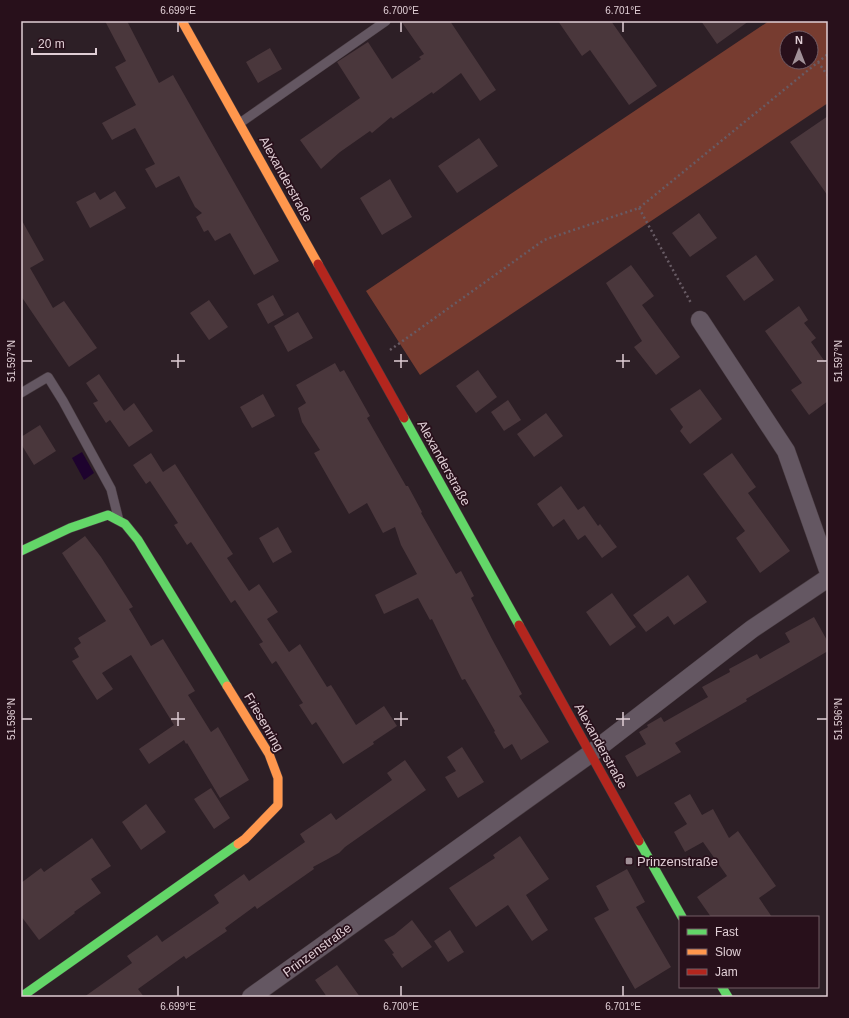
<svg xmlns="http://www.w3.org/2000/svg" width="849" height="1018" font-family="Arial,sans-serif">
<rect width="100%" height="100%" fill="#2d1f26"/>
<path fill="#773c30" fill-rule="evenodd" d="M 769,21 L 828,21 L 828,103 L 420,375 L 366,291 ZM 787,38 L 811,38 L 811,62 L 787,62 Z"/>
<path fill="#1e032e" d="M 82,452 L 94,473 L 84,480 L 72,458 Z"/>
<path fill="#4a373c" d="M 105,21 L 127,21 L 159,83 L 173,75 L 279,261 L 254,275 L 230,233 L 215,241 L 208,230 L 204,232 L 196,217 L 202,213 L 195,207 L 179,176 L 156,188 L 145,169 L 155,164 L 135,128 L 112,140 L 102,123 L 136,105 L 115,67 L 126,61 Z
M 401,21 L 450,21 L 496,90 L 480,101 L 461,73 L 433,94 L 432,92 L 393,119 L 391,117 L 372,133 L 370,131 L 340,152 L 321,169 L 300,140 L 360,98 L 337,62 L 368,42 L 392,79 L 421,59 L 419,57 L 424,54 Z
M 558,21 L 611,21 L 657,86 L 629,105 L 590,50 L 582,56 Z
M 701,21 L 749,21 L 717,44 Z
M 270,48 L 282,69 L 258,83 L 246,62 Z
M 828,116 L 828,196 L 790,142 Z
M 479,138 L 498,166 L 457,193 L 438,166 Z
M 390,179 L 412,217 L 382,235 L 360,198 Z
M 115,191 L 126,208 L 90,228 L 76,202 L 95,192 L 100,200 Z
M 699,213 L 717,238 L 690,257 L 672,233 Z
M 21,219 L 44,260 L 30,268 L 53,308 L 64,301 L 97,348 L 69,367 L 21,296 Z
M 756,255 L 774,280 L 744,301 L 726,276 Z
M 631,265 L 654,296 L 642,305 L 680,357 L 656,375 L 634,347 L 642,341 L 606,283 Z
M 273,295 L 284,315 L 268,324 L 257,304 Z
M 209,300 L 228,327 L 209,340 L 190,313 Z
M 799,306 L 808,320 L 804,323 L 816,338 L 811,342 L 828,366 L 828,401 L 809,415 L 791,390 L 802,383 L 765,331 Z
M 298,312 L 313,338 L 288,352 L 274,326 Z
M 335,363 L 340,372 L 344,370 L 370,416 L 367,418 L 406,486 L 408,486 L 422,512 L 421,513 L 456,574 L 461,571 L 474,596 L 471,598 L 492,639 L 522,694 L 519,696 L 549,742 L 521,760 L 512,744 L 504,749 L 494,732 L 495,731 L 465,679 L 462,680 L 432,619 L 430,620 L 418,598 L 384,614 L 375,595 L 417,574 L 401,545 L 395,527 L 383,533 L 367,503 L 349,514 L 314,453 L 320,450 L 302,422 L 298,408 L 306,403 L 296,385 Z
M 478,370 L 497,397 L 476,413 L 456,386 Z
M 99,374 L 124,411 L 134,403 L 153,431 L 129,447 L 110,420 L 106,423 L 93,403 L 98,401 L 86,383 Z
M 700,389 L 722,419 L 690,444 L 680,431 L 683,427 L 670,409 Z
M 263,394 L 275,416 L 252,428 L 240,407 Z
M 508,400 L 521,420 L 504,431 L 491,412 Z
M 546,413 L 563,436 L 534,457 L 517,434 Z
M 40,425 L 56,451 L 34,465 L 21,444 L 21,437 Z
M 151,453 L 163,472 L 175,464 L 233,554 L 227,558 L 249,591 L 259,584 L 278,612 L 267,619 L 289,652 L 300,644 L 327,687 L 331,685 L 356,725 L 384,706 L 397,726 L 373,742 L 374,744 L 343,764 L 316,722 L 312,725 L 299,705 L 303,703 L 276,661 L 272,664 L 259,644 L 263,642 L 235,600 L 231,603 L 191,542 L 187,545 L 174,525 L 178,523 L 150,481 L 146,484 L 133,465 Z
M 732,453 L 756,487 L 748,493 L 790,551 L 760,573 L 736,538 L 745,531 L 703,474 Z
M 561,486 L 578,510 L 584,506 L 598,526 L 600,524 L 617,547 L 602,558 L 585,535 L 578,540 L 564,519 L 553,527 L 537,504 Z
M 278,527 L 292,552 L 273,563 L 259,538 Z
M 85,536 L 101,557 L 133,607 L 129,609 L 151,646 L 163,639 L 195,691 L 188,695 L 211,732 L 218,727 L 249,780 L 220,798 L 187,743 L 186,744 L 184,740 L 149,764 L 139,749 L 174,725 L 131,655 L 102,673 L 113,689 L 97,700 L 72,661 L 79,657 L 74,648 L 81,643 L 78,638 L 106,621 L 62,553 Z
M 688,575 L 707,602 L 674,625 L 668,616 L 646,632 L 633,615 Z
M 612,593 L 636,627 L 610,646 L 586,612 Z
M 814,617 L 828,642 L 828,651 L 746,699 L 747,701 L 675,743 L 681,752 L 637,777 L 625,756 L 646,744 L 639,732 L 648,727 L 647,725 L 661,717 L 664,722 L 708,697 L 702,687 L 730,672 L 729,669 L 757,654 L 760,659 L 790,642 L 785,633 Z
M 462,747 L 484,782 L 458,798 L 445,777 L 456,771 L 447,757 Z
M 405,760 L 426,790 L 345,847 L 339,853 L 313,867 L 314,869 L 257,909 L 255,906 L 225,928 L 227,931 L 186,959 L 184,956 L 138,989 L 144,997 L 84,997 L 132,963 L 127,956 L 157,935 L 162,942 L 219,903 L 214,895 L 244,874 L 249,881 L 305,842 L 300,834 L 315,824 L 331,813 L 336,820 L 392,780 L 387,773 Z
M 211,788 L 230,818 L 214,829 L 194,799 Z
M 690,794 L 702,815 L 713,809 L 729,838 L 738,831 L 776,886 L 759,898 L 772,917 L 711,917 L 697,897 L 727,876 L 703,842 L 685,852 L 674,832 L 687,824 L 674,803 Z
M 146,804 L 166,832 L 141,850 L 122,822 Z
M 520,836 L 549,879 L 526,895 L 548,930 L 532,941 L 508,905 L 476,927 L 449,888 L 495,858 L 493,855 Z
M 92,838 L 111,866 L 91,879 L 101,893 L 74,912 L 75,913 L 39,940 L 21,916 L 21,883 L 41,868 L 44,872 Z
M 627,869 L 645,902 L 636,907 L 671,967 L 635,989 L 594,918 L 609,910 L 596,886 Z
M 412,920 L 432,947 L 402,968 L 392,954 L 394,953 L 384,940 L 394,935 Z
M 450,930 L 464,952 L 448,962 L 434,941 Z
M 337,965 L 360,997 L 327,997 L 315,980 Z"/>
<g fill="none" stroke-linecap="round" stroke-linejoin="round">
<g stroke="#493c42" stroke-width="10">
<path id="lane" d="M 240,123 L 386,21
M 21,393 L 48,377 L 63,401 L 111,489 L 118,517"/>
</g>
<g stroke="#493c42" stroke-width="19">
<path id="street" d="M 700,320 L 786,451 L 828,570
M 251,997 L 590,754 L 752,629 L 828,578"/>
</g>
<g stroke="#493c42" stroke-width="10">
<path id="fast" d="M 404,418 L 519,625
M 21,551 L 70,528 L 108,515 L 125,524 L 138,540 L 227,686
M 639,841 L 682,917
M 722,987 L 728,997
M 21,997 L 238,844"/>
</g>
<g stroke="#493c42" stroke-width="10">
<path id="slow" d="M 182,21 L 318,264
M 227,686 L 269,754 L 278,778 L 278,805 L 245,839 L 238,844"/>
</g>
<g stroke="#493c42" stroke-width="10">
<path id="jam" d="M 318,264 L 404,418
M 519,625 L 639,841"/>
</g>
<path stroke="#685b64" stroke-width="2.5" stroke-dasharray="2 3" stroke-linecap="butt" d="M 818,62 L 828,76
M 639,208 L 691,303
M 390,350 L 544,240 L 639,208 L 828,54"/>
<use href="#lane" stroke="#645762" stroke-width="9"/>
<use href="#street" stroke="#645762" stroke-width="18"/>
<use href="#fast" stroke="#63d668" stroke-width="9"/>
<use href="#slow" stroke="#ff974d" stroke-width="9"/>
<use href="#jam" stroke="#b3261e" stroke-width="9"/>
</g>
<path fill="none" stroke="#e0ced5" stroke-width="1.5" d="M 178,22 L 178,32M 401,22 L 401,32M 623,22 L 623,32M 178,354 L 178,368M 401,354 L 401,368M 623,354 L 623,368M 22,361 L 32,361M 171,361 L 185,361M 394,361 L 408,361M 616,361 L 630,361M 817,361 L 827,361M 178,712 L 178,726M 401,712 L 401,726M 623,712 L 623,726M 22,719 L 32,719M 171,719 L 185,719M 394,719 L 408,719M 616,719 L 630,719M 817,719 L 827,719M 178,986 L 178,996M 401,986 L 401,996M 623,986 L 623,996"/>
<rect fill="#a19198" stroke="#28101b" stroke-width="1.5" x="625" y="857" width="8" height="8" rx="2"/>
<g text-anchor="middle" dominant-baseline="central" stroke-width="3.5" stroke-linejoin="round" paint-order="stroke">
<g font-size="13" fill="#e0ced5" stroke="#28101b">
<text transform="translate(286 179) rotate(61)">Alexanderstraße</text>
<text transform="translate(444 463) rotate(61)">Alexanderstraße</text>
<text transform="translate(264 722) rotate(60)">Friesenring</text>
<text transform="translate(601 746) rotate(61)">Alexanderstraße</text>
<text transform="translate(317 950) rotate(-36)">Prinzenstraße</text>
</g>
<g font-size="13" fill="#e0ced5" stroke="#28101b" text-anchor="start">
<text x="637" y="861">Prinzenstraße</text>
</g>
</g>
<rect width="849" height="1018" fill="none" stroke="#28101b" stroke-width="44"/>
<rect x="679" y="916" width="140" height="72" fill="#28101b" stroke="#725c65"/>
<rect x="687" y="929" width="20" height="6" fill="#63d668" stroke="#725c65"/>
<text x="715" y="936" font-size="12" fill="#e0ced5">Fast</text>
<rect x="687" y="949" width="20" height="6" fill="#ff974d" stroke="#725c65"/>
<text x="715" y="956" font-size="12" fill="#e0ced5">Slow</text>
<rect x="687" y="969" width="20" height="6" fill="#b3261e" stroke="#725c65"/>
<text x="715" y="976" font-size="12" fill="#e0ced5">Jam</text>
<g transform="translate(799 50)"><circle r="19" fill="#28101b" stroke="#725c65"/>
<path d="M0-3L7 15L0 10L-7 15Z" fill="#a19198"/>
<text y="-6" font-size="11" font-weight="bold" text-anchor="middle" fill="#e0ced5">N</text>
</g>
<path d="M32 48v6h64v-6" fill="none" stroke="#e0ced5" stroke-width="2"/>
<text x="38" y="48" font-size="12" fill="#e0ced5" stroke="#28101b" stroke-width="3" paint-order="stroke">20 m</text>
<rect x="22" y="22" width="805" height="974" fill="none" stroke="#e0ced5" stroke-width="1.5"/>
<g font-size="10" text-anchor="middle" fill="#e0ced5">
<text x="178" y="14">6.699°E</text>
<text x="401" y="14">6.700°E</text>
<text x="623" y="14">6.701°E</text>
<text transform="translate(11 361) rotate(-90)" y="4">51.597°N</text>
<text transform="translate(838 361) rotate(-90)" y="4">51.597°N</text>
<text transform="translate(11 719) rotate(-90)" y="4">51.596°N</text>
<text transform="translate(838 719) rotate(-90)" y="4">51.596°N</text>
<text x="178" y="1010">6.699°E</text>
<text x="401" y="1010">6.700°E</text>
<text x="623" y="1010">6.701°E</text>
</g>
</svg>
